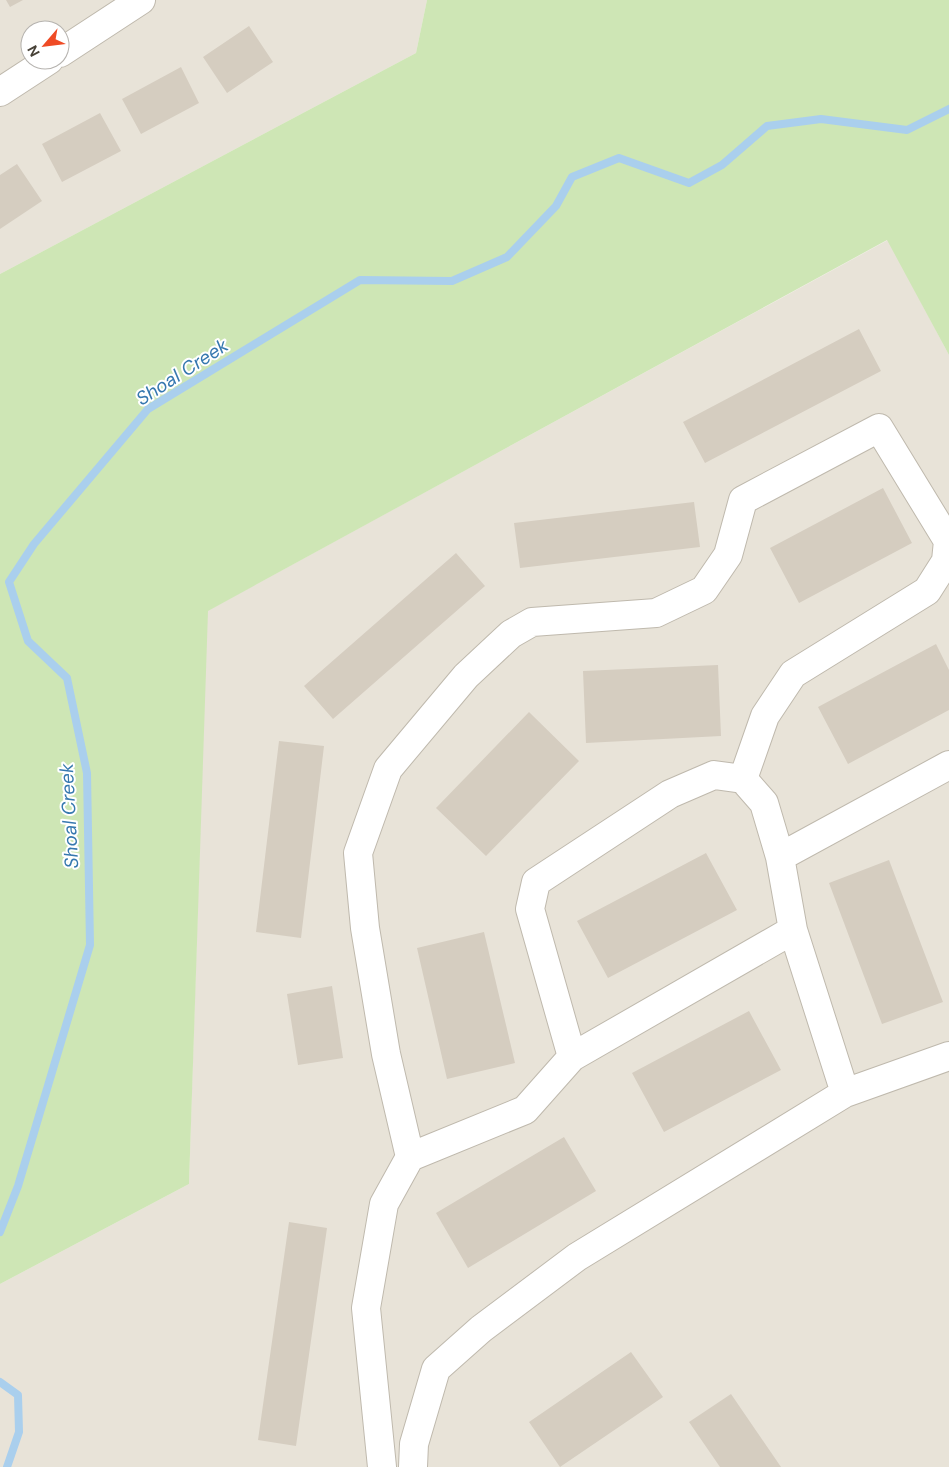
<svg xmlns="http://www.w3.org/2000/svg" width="949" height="1467" font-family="'DM Sans',sans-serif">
<rect width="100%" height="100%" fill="#f4f1ea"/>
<path fill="#e8e3d8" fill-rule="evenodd" d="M 0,0 L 427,0 L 416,53 L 0,274 ZM 30,30 L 60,30 L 60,60 L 30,60 Z
M 888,240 L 949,355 L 949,1467 L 0,1467 L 0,1284 L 189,1184 L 207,611 Z"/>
<path fill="#cee6b5" d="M 427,0 L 949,0 L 949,355 L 887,240 L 208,611 L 189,1184 L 0,1284 L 0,274 L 416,53 Z"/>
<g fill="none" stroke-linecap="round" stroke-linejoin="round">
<path stroke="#aacfed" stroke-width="8" d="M 0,1232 L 18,1186 L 90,945 L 87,773 L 67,678 L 28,641 L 9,582 L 34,544 L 148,409 L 360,280 L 452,281 L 507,257 L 556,206 L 572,177 L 619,158 L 689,183 L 722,165 L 767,126 L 821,119 L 907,130 L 949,109
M 0,1382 L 18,1395 L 19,1432 L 7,1467"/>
</g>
<path fill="#d5cdc0" d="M 6,0 L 23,0 L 10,7 Z
M 249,26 L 273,62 L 227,93 L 203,57 Z
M 181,67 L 199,103 L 141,134 L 122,99 Z
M 100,113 L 121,151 L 62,182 L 42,144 Z
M 17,164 L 42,201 L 0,229 L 0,175 Z
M 859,329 L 881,371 L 705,463 L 683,422 Z
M 883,488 L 912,543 L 799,603 L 770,548 Z
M 694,502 L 700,547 L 520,568 L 514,523 Z
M 456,553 L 485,586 L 333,719 L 304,686 Z
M 936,644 L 949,670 L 949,710 L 848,764 L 818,707 Z
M 718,665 L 721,736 L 586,743 L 583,671 Z
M 529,712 L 579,761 L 486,856 L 436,808 Z
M 279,741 L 324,746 L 301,938 L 256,932 Z
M 706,853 L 737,910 L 608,978 L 577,921 Z
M 889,860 L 943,1002 L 882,1024 L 829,883 Z
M 484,932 L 515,1063 L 447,1079 L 417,948 Z
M 332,986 L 343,1058 L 298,1065 L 287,994 Z
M 749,1011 L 781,1070 L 664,1132 L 632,1073 Z
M 564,1137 L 596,1191 L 468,1268 L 436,1213 Z
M 289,1222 L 327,1228 L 296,1446 L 258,1440 Z
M 631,1352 L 663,1397 L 560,1467 L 529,1422 Z
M 731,1394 L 781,1467 L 720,1467 L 689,1422 Z"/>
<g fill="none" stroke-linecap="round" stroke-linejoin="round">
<g stroke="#bfb9ad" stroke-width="30">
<path id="minor" d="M 60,53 L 141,0
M 0,92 L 49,60
M 780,857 L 949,765
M 572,1057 L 530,909 L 536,882 L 670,794 L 714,775 L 743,779 L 764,803 L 780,857 L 793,930 L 845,1093
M 410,1157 L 386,1054 L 365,928 L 358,853 L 388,769 L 466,676 L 511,634 L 532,622 L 656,613 L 704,590 L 728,555 L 743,500 L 879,428 L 948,541 L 946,561 L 927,591 L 793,674 L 765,716 L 743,779
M 410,1157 L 525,1110 L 572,1057 L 793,930
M 382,1467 L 366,1308 L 384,1204 L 410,1157
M 413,1467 L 414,1444 L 436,1369 L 481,1329 L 577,1257 L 845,1093 L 949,1056"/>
</g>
<use href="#minor" stroke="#fff" stroke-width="28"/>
</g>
<g text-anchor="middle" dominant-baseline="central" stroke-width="4" stroke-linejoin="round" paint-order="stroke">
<g font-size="19" font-style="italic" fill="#3678af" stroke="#fff">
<text transform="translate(182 372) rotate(-33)">Shoal Creek</text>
<text transform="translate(69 816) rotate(-93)">Shoal Creek</text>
</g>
</g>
<g transform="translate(45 45) rotate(242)"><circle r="24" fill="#ffffff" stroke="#b6b3af"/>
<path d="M0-4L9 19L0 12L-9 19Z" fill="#ef4b25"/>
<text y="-8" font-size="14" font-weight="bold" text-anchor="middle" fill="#484238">N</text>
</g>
</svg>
